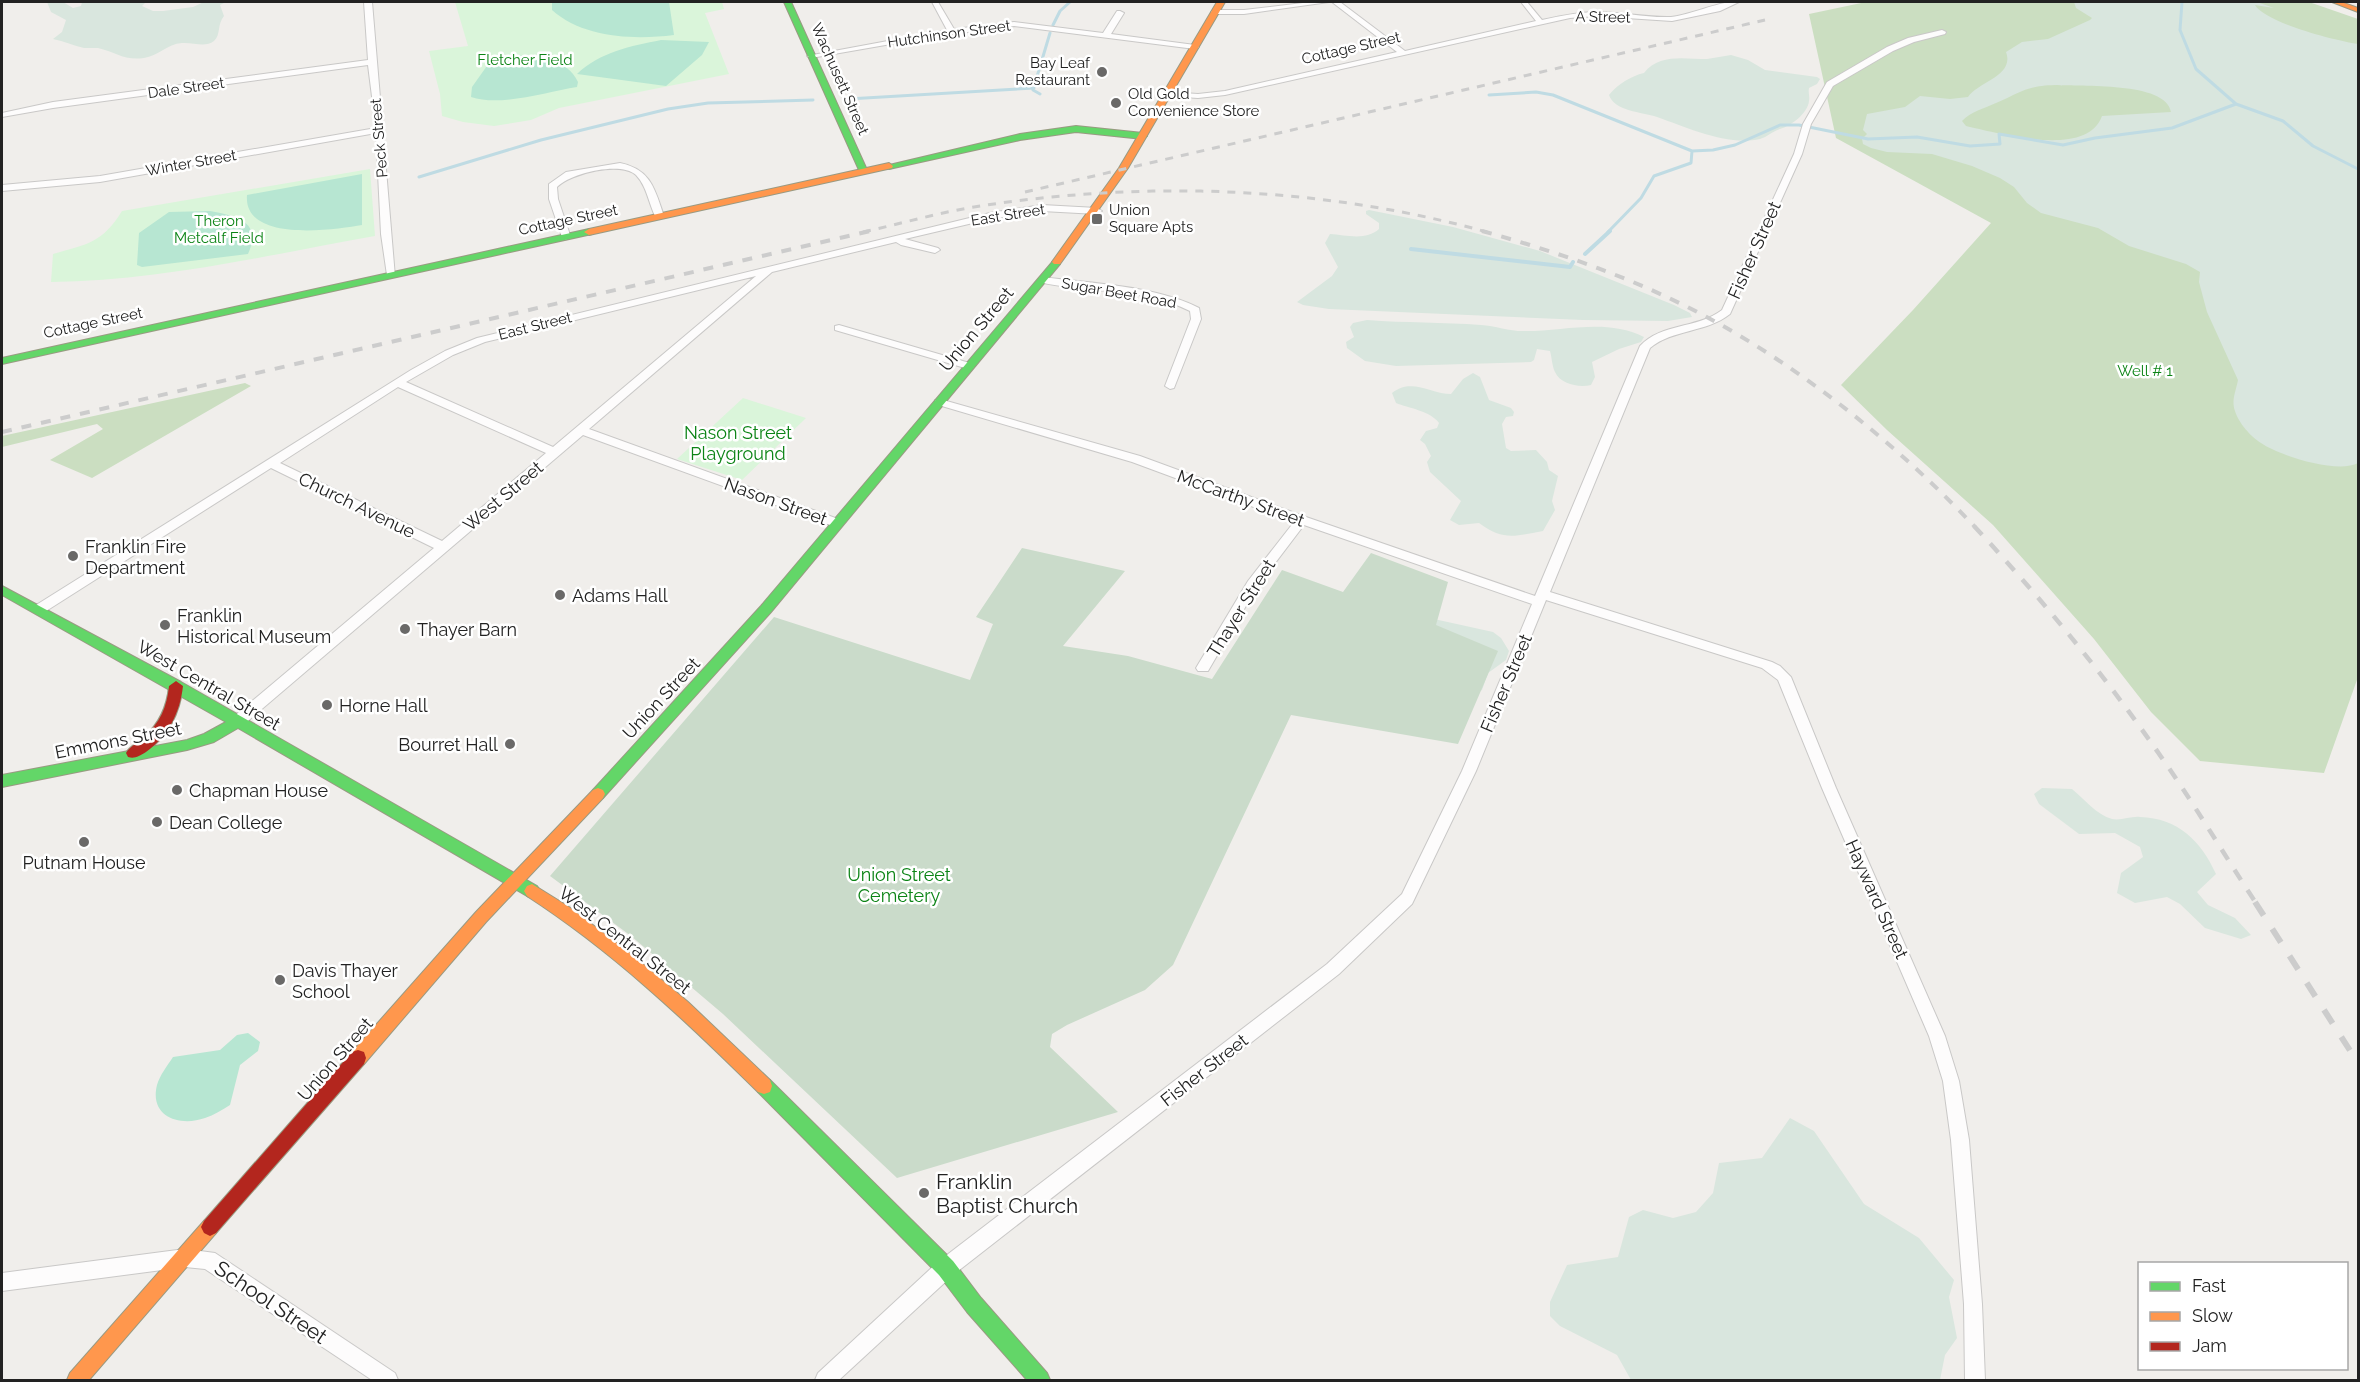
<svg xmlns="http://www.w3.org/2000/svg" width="2360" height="1382" font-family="Raleway,sans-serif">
<rect width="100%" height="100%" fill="#f0eeeb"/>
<path fill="#cbdec1" d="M 1866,2 L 2309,2 L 2358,19 L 2358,677 L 2324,773 L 2200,761 L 2151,712 L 2094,639 L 1993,525 L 1887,430 L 1841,385 L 1913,310 L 1991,223 L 1836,138 L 1809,14 Z
M 245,383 L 251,386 L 92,478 L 50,460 L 103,429 L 97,424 L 2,447 L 2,436 Z"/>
<path fill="#d9e6de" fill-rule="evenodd" d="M 47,2 L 63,2 L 73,8 L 81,6 L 82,2 L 146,2 L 142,6 L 153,11 L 163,11 L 193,7 L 204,2 L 226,2 L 220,5 L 224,16 C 217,24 221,35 214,41 C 205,48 193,42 182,43 C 167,44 158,56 144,58 C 125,61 115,52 98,48 C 94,48 89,48 84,48 C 74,46 64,41 53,39 L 62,32 L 66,20 L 51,12 Z
M 2074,2 L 2257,2 L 2274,8 L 2255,5 C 2266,23 2334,40 2358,44 L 2358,463 C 2338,474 2280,456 2261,443 C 2251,437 2238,422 2235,411 C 2231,400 2236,391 2238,380 L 2207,312 L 2199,282 L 2200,272 L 2186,264 L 2129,246 L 2098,228 L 2041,213 L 2027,203 L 2014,187 L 2000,178 L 1972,166 L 1932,154 L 1887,152 L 1871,148 L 1863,144 L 1862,139 L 1867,134 L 1863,130 L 1867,114 L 1905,107 L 1920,96 L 1950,99 L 1968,97 C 1978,82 2015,76 2006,52 L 2022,42 L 2048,39 L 2090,20 L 2092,18 L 2076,8 ZM 2055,85 C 2080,87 2166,81 2171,112 L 2102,116 C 2087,159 1998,133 1966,126 L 1962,121 C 1972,111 1983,109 1996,103 C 2022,92 2025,86 2055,85 Z
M 1731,55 L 1748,60 L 1765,70 L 1817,77 L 1820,79 L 1817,84 L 1809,88 C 1808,93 1810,96 1809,101 C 1808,113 1791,126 1780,129 C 1773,131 1767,137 1760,139 C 1727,146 1688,128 1657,117 C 1642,112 1614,111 1609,95 C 1618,84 1631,76 1644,73 C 1659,53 1685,59 1707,59 C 1715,58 1723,56 1731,55 Z
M 1369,210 L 1453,227 L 1540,251 L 1674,305 L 1690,313 L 1692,317 L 1668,321 L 1583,320 L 1329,309 L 1303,305 L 1297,302 L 1332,276 L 1338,267 L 1325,243 L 1330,234 C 1346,235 1366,241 1379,229 L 1379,223 L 1366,214 L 1366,211 Z
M 1367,320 C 1405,323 1443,322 1481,325 C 1496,326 1512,332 1526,331 C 1565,331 1607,318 1644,337 L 1641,342 L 1619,349 L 1592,362 L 1595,377 L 1591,385 C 1579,388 1560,384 1555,372 C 1552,366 1552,358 1550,351 L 1537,349 L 1534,360 L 1531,362 L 1396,366 L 1365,361 L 1347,348 L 1346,342 L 1354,337 L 1350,327 L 1353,323 Z
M 1473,373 L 1480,377 L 1489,400 L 1511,408 L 1514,412 L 1513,416 L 1506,417 L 1502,424 L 1506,448 L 1511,451 L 1536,450 L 1547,462 L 1549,470 L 1558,476 L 1552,501 L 1555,510 L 1543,531 C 1515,536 1503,541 1479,523 L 1459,525 L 1450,520 L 1461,501 L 1430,472 L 1427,462 L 1431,456 L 1425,444 L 1420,440 L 1426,431 L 1437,428 L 1439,423 C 1431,411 1408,408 1396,403 L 1392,393 C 1411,377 1432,394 1451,394 L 1463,379 Z
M 1434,619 L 1493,632 L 1501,638 L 1509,651 L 1506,660 L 1488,673 L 1482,690 L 1468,699 L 1418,646 Z
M 2042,788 L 2072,789 C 2084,799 2097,815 2112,819 C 2121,821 2131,816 2140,817 C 2178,818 2201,841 2216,874 L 2197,892 L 2208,905 L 2235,918 L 2251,935 L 2241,939 L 2205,928 L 2180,904 L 2167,897 L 2135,903 L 2117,893 L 2121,873 L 2143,857 L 2140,847 L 2115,833 L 2079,834 L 2039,804 L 2034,794 Z
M 1790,1118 L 1814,1131 L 1864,1204 L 1919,1238 L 1954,1280 L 1949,1297 L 1957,1338 L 1945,1355 L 1940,1380 L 1631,1380 L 1617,1355 L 1560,1326 L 1550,1316 L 1550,1302 L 1567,1265 L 1618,1257 L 1629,1217 L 1643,1210 L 1673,1218 L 1696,1212 L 1713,1193 L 1719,1163 L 1762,1158 Z"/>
<path fill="#cadbca" d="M 1022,548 L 1125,571 L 1063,646 L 1128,656 L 1212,679 L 1282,570 L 1343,592 L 1371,553 L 1448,582 L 1436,625 L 1498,651 L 1458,744 L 1291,715 L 1173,965 L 1145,990 L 1067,1025 L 1052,1034 L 1050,1047 L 1118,1112 L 897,1178 L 723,1014 L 631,936 L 550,876 L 774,617 L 970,680 L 993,624 L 976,617 Z"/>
<path fill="#daf5da" d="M 455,2 L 722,2 L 724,9 L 705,13 L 729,74 L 559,108 L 531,120 L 494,126 L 463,122 L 442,116 L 440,94 L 429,51 L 468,46 Z
M 370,169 L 375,236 C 268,255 160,281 51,282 L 53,254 C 88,244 102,243 122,211 Z
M 743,398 L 806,418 L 742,480 L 677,459 Z"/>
<path fill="#b7e6d2" d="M 552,2 L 669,2 L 674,35 C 634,40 583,38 552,10 Z
M 661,40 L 709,42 L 702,55 L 666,86 L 577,74 C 600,52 631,46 661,40 Z
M 514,55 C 539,57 567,58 578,82 L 577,87 C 546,92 500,107 471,97 L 472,87 L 494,56 Z
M 362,174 L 362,225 C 334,230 243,243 247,195 Z
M 210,211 C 236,216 263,221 248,254 L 142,267 L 137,265 L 139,233 L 169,212 Z
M 248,1033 L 260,1042 L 258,1051 L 240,1065 L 230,1105 C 222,1110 214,1115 205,1118 C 180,1127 149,1117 157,1085 C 160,1075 167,1066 173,1057 L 220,1050 L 237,1035 Z"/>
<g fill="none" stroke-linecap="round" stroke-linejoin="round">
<path stroke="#bfdbe3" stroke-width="3" d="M 2182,2 L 2180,30 L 2196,69 L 2236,104 L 2283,121 L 2313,146 L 2358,169
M 1053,25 L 1060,11 L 1070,2
M 1040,94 L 1033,90 L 1050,33
M 1489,95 L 1536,92 L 1553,95 L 1692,151 L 1713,150 L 1735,145 L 1780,125 L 1799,125 L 1868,139 L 1917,137 L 1970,146 L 2000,144 L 1999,134 L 2063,145 L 2095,138 L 2172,128 L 2236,104
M 848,99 L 1034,88
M 419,177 L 541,140 L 668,109 L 708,103 L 813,100
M 1608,232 L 1641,198 L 1654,176 L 1691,163 L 1692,151"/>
<path stroke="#bfdbe3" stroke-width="4" d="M 1411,249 L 1570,267 L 1573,262
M 1585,254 L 1610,231"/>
<g stroke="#c9c8c7" stroke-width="2">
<path id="street" d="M 364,2 L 372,2 L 395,277 L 387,275 L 381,234 L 376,133 L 100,182 L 2,191 L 2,185 L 100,176 L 376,128 L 368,65 L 53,108 L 2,117 L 2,113 L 53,102 L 368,60 Z
M 932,2 L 938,2 L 954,29 L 1014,22 L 1103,33 L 1117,11 L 1120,11 L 1124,13 L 1111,34 L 1195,45 L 1199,47 L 1195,49 L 1014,26 L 937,36 L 811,58 L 807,56 L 947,30 Z
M 1311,2 L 1329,2 L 1244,14 L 1215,14 L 1211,12 L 1215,10 L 1244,10 Z
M 1332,2 L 1340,2 L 1405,51 L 1536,21 L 1521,2 L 1527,2 L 1542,20 C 1560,16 1579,12 1597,12 C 1622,12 1647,18 1671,17 C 1692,15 1721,0 1739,2 L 1720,11 L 1672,21 L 1596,16 L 1570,18 L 1225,95 L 1198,98 L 1168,96 L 1164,94 L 1168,92 L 1198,94 L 1225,91 L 1397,52 Z
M 1942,30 L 1946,32 L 1945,34 L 1914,42 L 1893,51 L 1833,86 L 1811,124 L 1802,154 L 1730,314 C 1706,333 1673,329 1650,348 L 1550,592 L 1772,662 L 1780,666 L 1791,677 L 1836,788 L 1945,1036 L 1959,1081 L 1969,1140 L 1982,1304 L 1985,1380 L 1965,1380 L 1964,1304 L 1951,1140 L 1943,1081 L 1929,1036 L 1822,788 L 1778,680 L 1762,668 L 1546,600 L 1476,771 L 1412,904 L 1339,974 L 953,1275 L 839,1380 L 815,1380 L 818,1373 L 939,1261 L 1327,964 L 1402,894 L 1462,771 L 1532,604 L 1304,525 L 1257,587 L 1208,671 L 1198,671 L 1196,668 L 1248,581 L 1294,522 L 1132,462 L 935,404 L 935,400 L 943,400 L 1140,456 L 1306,517 L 1535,596 L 1640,346 C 1661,323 1697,329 1722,310 L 1794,154 L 1803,124 L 1827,82 L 1887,47 L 1908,38 Z
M 620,163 C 651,169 655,190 664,216 L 662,218 L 656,218 C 649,205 647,186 636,175 C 621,161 571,173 557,187 L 558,199 L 571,238 L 563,240 L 549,199 L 549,184 L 566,172 Z
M 1042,205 L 1097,208 L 1102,211 L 1097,214 L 1042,211 L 990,219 L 905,239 L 938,248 L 940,250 L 935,253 L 901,245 L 896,242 L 772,272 L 589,429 L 841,520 L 843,523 L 841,526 L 833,526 L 583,435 L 242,726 L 232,726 L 230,722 L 232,718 L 434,548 L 271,468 L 43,613 L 38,615 L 32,610 L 33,607 L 411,370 L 445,351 L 477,338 L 990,213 ZM 756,276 L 553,447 L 406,382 L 453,355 L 485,342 ZM 398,387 L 546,453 L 442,541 L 280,463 Z
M 1042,277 C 1089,283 1157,286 1199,308 L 1201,319 L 1174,388 L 1170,389 L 1165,386 L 1191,319 L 1190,311 C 1145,288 1087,293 1039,282 L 1039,278 Z
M 839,325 L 973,364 L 974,366 L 973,368 L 965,368 L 835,330 L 835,326 Z
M 185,1249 L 215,1253 L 395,1373 L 398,1380 L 372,1380 L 205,1269 L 185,1267 L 2,1291 L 2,1273 Z"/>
</g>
<g stroke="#999a82" stroke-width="2">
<path id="fast" d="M 784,2 L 791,2 L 867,170 L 866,172 L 859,170 Z
M 1076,126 L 1143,133 L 1147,136 L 1143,139 L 1076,132 L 1020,140 L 889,169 L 885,166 L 1020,134 Z
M 589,229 L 592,230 L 592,234 L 2,364 L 2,358 Z
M 1057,259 L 1060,260 L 1060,264 L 771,612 L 603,798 L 598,800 L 593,798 L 591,794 L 593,790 L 761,606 L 1054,260 Z
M 2,586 L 181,682 L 537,886 L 540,891 L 537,896 L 532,898 L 527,896 L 238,728 L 214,742 L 187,750 L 2,787 L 2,775 L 187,740 L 204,734 L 226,722 L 2,595 Z
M 764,1078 L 770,1080 L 953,1261 L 981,1298 L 1047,1373 L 1050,1380 L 1027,1380 L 967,1312 L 939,1275 L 758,1092 L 756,1086 L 758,1080 Z"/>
</g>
<g stroke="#999a82" stroke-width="2">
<path id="slow" d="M 1217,2 L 1225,2 L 1128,168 L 1060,264 L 1054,264 L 1052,262 L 1119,168 Z
M 2332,2 L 2341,2 L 2358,8 L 2358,12 Z
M 889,163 L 893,166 L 892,168 L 589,235 L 584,232 L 589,229 Z
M 598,788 L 603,790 L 605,794 L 603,798 L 486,922 L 364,1064 L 358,1066 L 352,1064 L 350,1058 L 352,1052 L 476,912 L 593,790 Z
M 532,884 L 569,907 L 630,953 L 688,1002 L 770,1080 L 772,1086 L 770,1092 L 764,1094 L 758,1092 C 685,1020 612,951 527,896 L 524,891 L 527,886 Z
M 210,1218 L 216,1221 L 219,1227 L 216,1233 L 89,1380 L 67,1380 L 70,1373 L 204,1221 Z"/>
</g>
<g stroke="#999a82" stroke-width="2">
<path id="jam" d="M 176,681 L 183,686 C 180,713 168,736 146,752 C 139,756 135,759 128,757 L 126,753 C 130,746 138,743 144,737 C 160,723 167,707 169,686 Z
M 358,1050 L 364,1052 L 366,1058 L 364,1064 L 216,1233 L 210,1236 L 204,1233 L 201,1227 L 204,1221 L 352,1052 Z"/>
</g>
<use href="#street" fill="#fdfcfc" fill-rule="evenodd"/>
<use href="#fast" fill="#63d668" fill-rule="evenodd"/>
<use href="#slow" fill="#ff974d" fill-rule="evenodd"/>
<use href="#jam" fill="#b3261e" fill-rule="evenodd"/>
<path stroke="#ccc" stroke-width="3" stroke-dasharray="8 8" stroke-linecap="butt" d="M 1025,192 L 1765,20
M 863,232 C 900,224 937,213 974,207 C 1144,180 1321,186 1487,232"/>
<path stroke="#ccc" stroke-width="4" stroke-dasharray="10 10" stroke-linecap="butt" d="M 1482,231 C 1558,252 1633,278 1703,315 C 1801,367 1899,446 1975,527
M 2,432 L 870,231"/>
<path stroke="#ccc" stroke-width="4.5" stroke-dasharray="12 12" stroke-linecap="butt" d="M 1974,526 C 2042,599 2107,678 2164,761 C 2196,807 2225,856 2256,903"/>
<path stroke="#ccc" stroke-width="6" stroke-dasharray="16 16" stroke-linecap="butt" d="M 2255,902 L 2358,1063"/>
</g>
<g fill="#6a6968" stroke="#fff" stroke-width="2">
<circle cx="1102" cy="72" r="6"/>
<circle cx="1116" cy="103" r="6"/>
<rect x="1091" y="213" width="12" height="12" rx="3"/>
<circle cx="73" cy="556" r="6"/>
<circle cx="560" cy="595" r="6"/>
<circle cx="165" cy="625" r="6"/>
<circle cx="405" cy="629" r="6"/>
<circle cx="327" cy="705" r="6"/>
<circle cx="510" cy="744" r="6"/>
<circle cx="177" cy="790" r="6"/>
<circle cx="157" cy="822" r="6"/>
<circle cx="84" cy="842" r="6"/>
<circle cx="280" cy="980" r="6"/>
<circle cx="924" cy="1193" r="6"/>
</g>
<g text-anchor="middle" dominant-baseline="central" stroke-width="5" stroke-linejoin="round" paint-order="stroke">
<g font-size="15" fill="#222" stroke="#fff">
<text transform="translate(1603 17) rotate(1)">A Street</text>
<text transform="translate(949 34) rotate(-8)">Hutchinson Street</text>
<text transform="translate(1351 48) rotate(-13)">Cottage Street</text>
<text transform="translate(840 79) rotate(66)">Wachusett Street</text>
<text transform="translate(186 88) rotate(-8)">Dale Street</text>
<text transform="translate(379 138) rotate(-95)">Peck Street</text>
<text transform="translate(191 163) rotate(-10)">Winter Street</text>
<text transform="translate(1008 215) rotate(-9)">East Street</text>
<text transform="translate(568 220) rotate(-12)">Cottage Street</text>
<text transform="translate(1119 293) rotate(10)">Sugar Beet Road</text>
<text transform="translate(93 323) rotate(-12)">Cottage Street</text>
<text transform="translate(535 326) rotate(-14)">East Street</text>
</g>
<g font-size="15" fill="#0c8416" stroke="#fff">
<text x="525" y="60">Fletcher Field</text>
<text x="219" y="221">Theron<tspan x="219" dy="17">Metcalf Field</tspan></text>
<text x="2145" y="371">Well # 1</text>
</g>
<g font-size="15" fill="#222" stroke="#fff" text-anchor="start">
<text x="1090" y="63" text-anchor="end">Bay Leaf<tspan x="1090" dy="17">Restaurant</tspan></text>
<text x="1128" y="94">Old Gold<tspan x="1128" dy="17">Convenience Store</tspan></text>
<text x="1109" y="210">Union<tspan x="1109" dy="17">Square Apts</tspan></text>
</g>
<g font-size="18" fill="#222" stroke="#fff">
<text transform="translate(1754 250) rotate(-66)">Fisher Street</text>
<text transform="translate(976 329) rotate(-50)">Union Street</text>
<text transform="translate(503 496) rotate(-40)">West Street</text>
<text transform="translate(1241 498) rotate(20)">McCarthy Street</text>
<text transform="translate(776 501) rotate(20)">Nason Street</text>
<text transform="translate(357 505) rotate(26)">Church Avenue</text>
<text transform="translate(1241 608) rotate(-58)">Thayer Street</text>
<text transform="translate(1506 683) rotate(-67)">Fisher Street</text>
<text transform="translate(209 685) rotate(30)">West Central Street</text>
<text transform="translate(661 698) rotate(-47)">Union Street</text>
<text transform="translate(118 740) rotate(-11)">Emmons Street</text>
<text transform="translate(1877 899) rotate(66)">Hayward Street</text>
<text transform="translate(625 940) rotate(38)">West Central Street</text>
<text transform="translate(335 1059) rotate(-49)">Union Street</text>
<text transform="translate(1204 1070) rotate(-38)">Fisher Street</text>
</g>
<g font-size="18" fill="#0c8416" stroke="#fff">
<text x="738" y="432">Nason Street<tspan x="738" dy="21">Playground</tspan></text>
<text x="899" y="874">Union Street<tspan x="899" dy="21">Cemetery</tspan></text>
</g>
<g font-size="18" fill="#222" stroke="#fff" text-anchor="start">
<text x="85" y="546">Franklin Fire<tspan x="85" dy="21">Department</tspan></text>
<text x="572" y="595">Adams Hall</text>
<text x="177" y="615">Franklin<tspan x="177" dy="21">Historical Museum</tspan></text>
<text x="417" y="629">Thayer Barn</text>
<text x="339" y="705">Horne Hall</text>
<text x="498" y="744" text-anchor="end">Bourret Hall</text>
<text x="189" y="790">Chapman House</text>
<text x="169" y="822">Dean College</text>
<text x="84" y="862" text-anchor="middle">Putnam House</text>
<text x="292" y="970">Davis Thayer<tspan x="292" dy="21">School</tspan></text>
</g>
<g font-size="21" fill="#222" stroke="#fff" text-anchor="start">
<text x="936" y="1181">Franklin<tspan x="936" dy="24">Baptist Church</tspan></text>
</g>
<g font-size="21" fill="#222" stroke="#fff">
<text transform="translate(271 1302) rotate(34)">School Street</text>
</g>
</g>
<rect width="2360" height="1382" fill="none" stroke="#222222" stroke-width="6"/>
<rect x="2138" y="1262" width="210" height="108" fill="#ffffff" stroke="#a7a7a7" stroke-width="1.5"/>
<rect x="2150" y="1282" width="30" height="9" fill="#63d668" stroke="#a7a7a7" stroke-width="1.5"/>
<text x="2192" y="1292" font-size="18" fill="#222222">Fast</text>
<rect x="2150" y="1312" width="30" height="9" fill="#ff974d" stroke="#a7a7a7" stroke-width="1.5"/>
<text x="2192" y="1322" font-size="18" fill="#222222">Slow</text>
<rect x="2150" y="1342" width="30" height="9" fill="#b3261e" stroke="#a7a7a7" stroke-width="1.5"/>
<text x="2192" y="1352" font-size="18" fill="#222222">Jam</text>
</svg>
